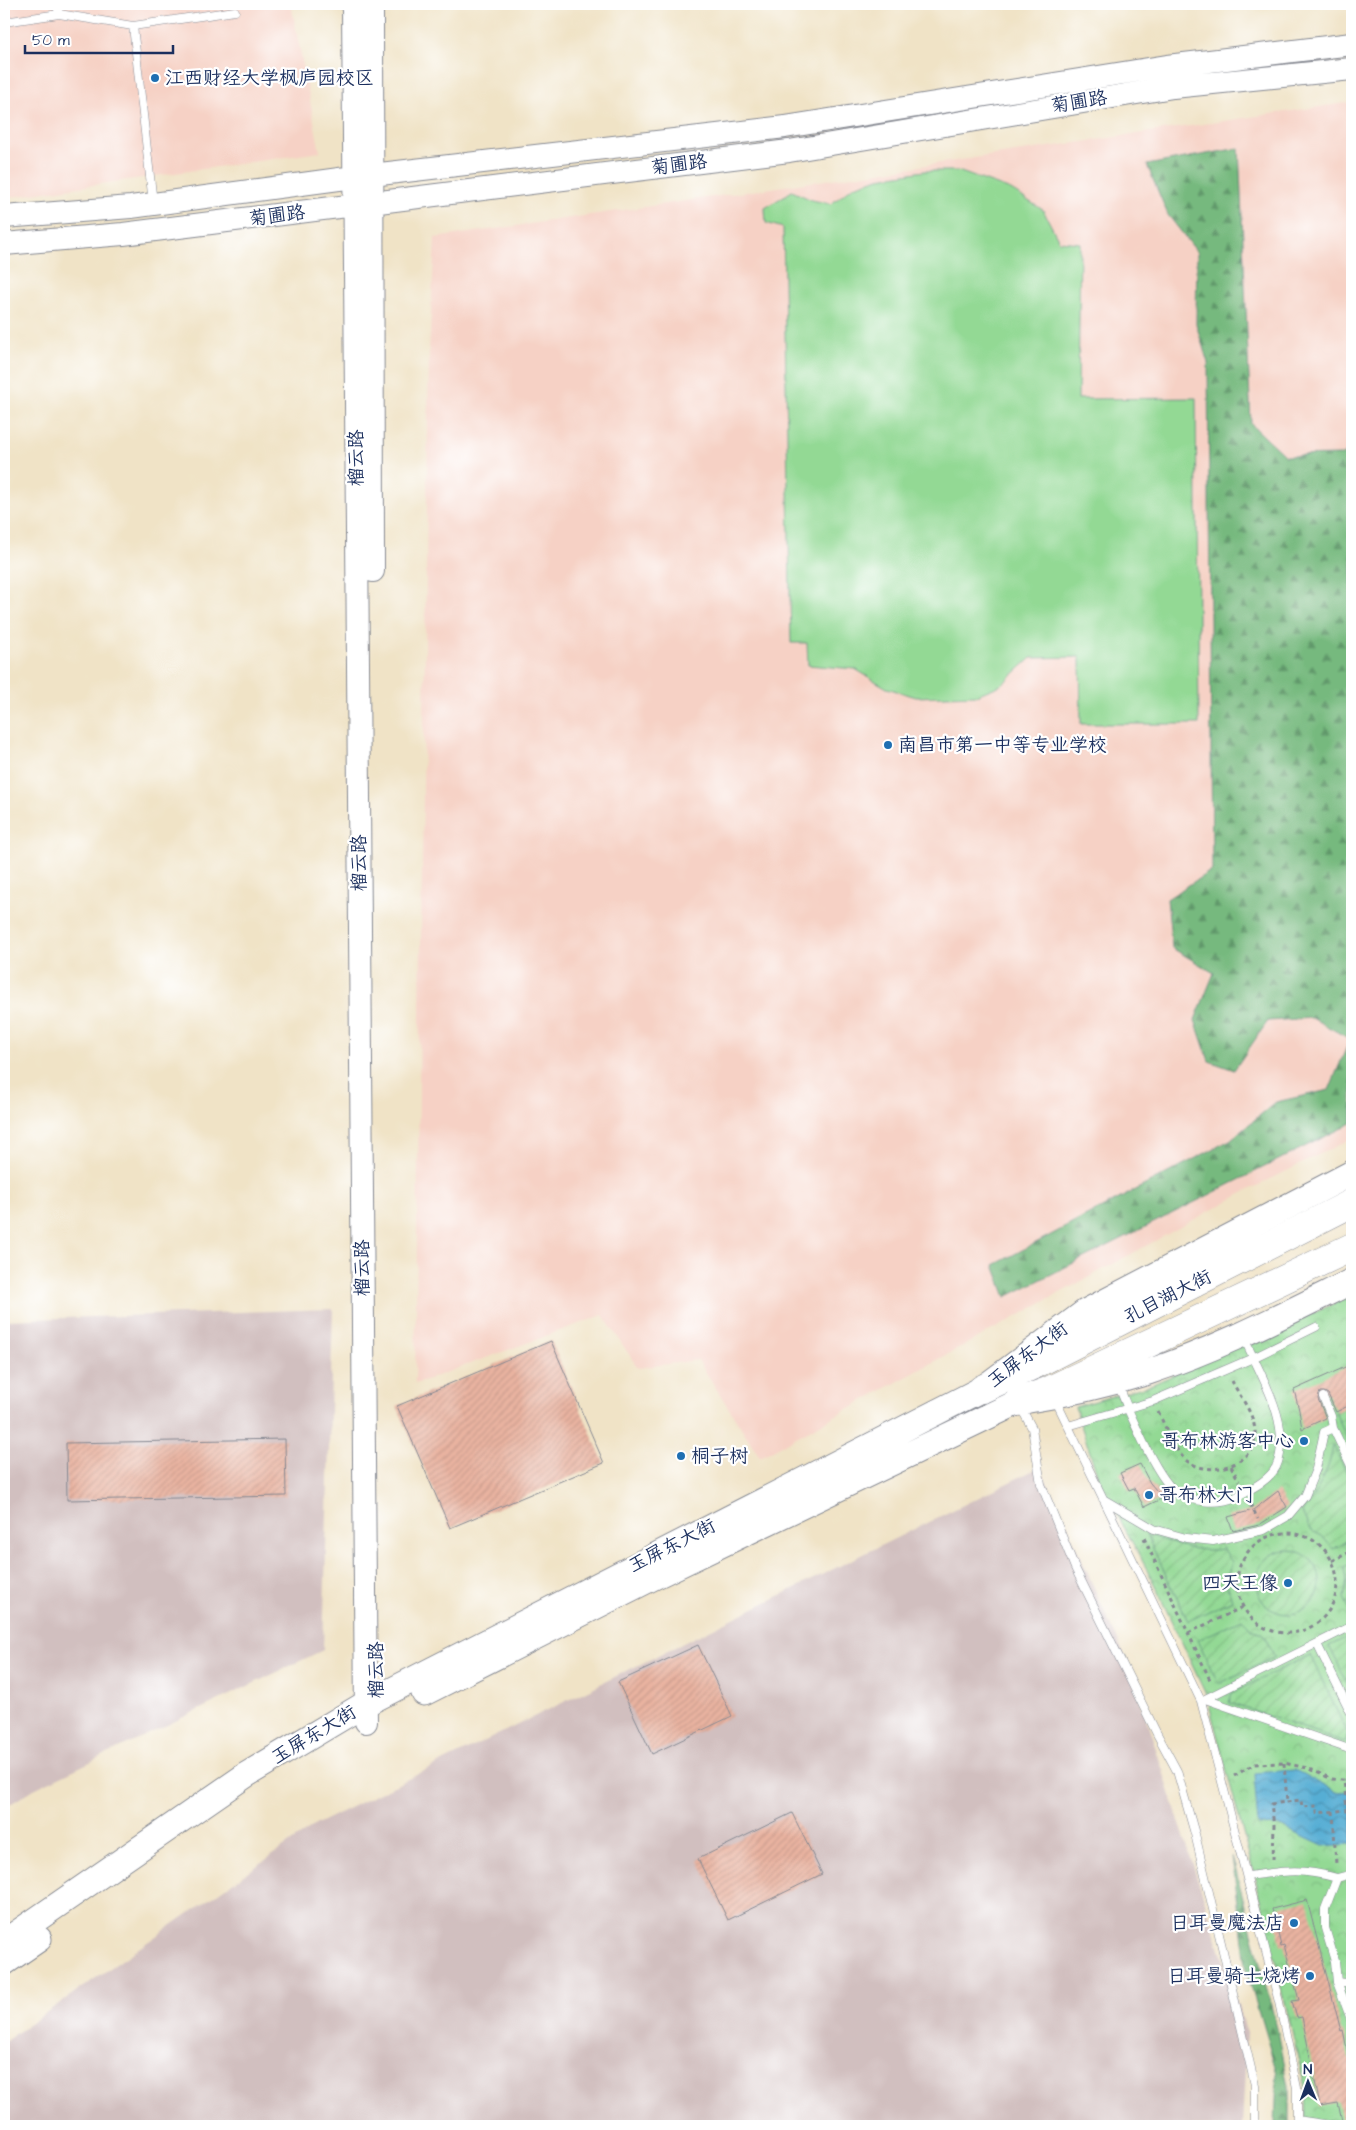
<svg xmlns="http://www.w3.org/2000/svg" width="1356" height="2130" font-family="'Architects Daughter','LXGW WenKai TC',sans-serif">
<defs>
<pattern id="forest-firs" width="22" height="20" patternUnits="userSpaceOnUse" patternTransform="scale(1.25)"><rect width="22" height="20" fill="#76b97e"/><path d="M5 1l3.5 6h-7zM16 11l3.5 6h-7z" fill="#60976a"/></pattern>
<pattern id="park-crowns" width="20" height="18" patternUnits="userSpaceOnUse" patternTransform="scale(1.25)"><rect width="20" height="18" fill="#93d994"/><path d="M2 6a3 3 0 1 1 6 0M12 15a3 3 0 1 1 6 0" fill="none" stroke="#7ebb82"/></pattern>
<pattern id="garden-furrows" width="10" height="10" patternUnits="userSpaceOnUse" patternTransform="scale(1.25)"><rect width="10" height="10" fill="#93d994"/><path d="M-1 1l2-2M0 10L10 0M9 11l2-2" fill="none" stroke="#7ebb82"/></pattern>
<pattern id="water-waves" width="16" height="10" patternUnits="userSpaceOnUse" patternTransform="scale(1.25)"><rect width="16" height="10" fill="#57aed4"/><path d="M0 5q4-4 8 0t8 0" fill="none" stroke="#478eaf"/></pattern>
<pattern id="building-hatch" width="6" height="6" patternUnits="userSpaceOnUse" patternTransform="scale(1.25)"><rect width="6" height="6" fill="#e9b3a0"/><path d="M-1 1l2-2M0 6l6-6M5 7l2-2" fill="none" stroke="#c79a8c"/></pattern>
</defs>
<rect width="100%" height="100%" fill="#fff"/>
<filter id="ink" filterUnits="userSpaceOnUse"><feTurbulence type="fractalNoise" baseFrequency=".02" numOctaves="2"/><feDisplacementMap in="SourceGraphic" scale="10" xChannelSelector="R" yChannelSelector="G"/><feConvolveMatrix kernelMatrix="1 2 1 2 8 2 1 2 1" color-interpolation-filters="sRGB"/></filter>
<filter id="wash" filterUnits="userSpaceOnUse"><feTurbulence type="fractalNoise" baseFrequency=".0096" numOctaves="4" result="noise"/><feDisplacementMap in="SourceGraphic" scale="20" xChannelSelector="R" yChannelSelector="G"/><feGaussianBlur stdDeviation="1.12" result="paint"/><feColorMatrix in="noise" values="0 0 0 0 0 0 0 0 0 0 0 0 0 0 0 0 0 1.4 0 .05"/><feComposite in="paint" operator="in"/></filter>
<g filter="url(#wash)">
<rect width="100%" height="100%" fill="#f0e3c6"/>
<path fill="#f6d1c5" d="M 4,4 L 291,4 L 320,152 L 4,198 Z
M 1352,102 L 1352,1138 L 1239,1195 L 760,1457 L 698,1360 L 638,1368 L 603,1315 L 415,1384 L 429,352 L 435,238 Z"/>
<path fill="#d1bfbf" d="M 333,1309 L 323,1650 L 34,1789 L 4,1808 L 4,1320 Z
M 1040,1467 L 1130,1668 L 1247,2033 L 1242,2126 L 4,2126 L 4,2042 L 317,1824 Z"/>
<path fill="#93d994" stroke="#578479" d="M 924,171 L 958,171 L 1011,190 L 1043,210 L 1059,241 L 1080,243 L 1078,399 L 1196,398 L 1199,724 L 1081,724 L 1080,657 L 1031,658 L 1001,685 L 976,695 L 945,696 L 916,697 L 887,688 L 855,669 L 808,665 L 807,643 L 791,643 L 783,228 L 766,223 L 765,208 L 792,191 L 812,200 L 831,204 L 854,186 L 879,178 Z"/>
<path fill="url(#forest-firs)" stroke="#48746e" d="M 1239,148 L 1251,424 L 1285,456 L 1342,455 L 1352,449 L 1352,1123 L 1006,1297 L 994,1265 L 1230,1140 L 1276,1102 L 1329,1090 L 1350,1039 L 1312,1018 L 1268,1021 L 1234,1070 L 1209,1061 L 1195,1020 L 1214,973 L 1172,948 L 1167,899 L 1212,870 L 1208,363 L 1196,324 L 1197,252 L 1168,215 L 1147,165 Z
M 1232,1856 L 1279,2036 L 1289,2087 L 1289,2126 L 1275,2126 L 1277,2073 L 1247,1973 Z"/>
<path fill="url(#park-crowns)" stroke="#578479" d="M 1352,1296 L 1352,2126 L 1306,2126 L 1305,2087 L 1263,1908 L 1207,1697 L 1150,1575 L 1100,1483 L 1075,1407 L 1153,1384 Z"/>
<path fill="url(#garden-furrows)" stroke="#578479" d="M 1352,1404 L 1352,1450 L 1335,1412 Z
M 1333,1445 L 1352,1483 L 1352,1539 L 1333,1549 L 1322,1536 L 1310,1530 L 1302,1512 C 1317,1492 1330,1471 1333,1445 Z
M 1146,1534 C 1172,1544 1196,1553 1224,1549 L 1232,1563 L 1227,1583 L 1232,1600 L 1188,1621 Z
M1256 1582a32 32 0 1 1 64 0a32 32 0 1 1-64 0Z
M 1352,1564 L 1352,1614 L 1344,1598 L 1347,1581 L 1345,1568 Z
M 1242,1619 L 1251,1628 L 1263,1634 L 1275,1657 L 1218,1684 L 1198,1640 Z
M 1352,1635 L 1352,1692 L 1329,1646 Z
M 1310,1655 L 1348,1734 L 1345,1742 L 1229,1703 L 1232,1693 Z"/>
<path fill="url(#water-waves)" stroke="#396e99" d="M 1295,1770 L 1336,1792 L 1352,1791 L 1352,1844 L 1323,1846 L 1278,1825 L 1258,1826 L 1254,1773 Z"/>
<g id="blocks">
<path fill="url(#building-hatch)" d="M 551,1341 L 604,1463 L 450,1528 L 397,1406 Z
M 1352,1364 L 1352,1404 L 1336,1412 L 1328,1394 L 1324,1392 L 1320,1392 L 1318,1399 L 1326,1418 L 1302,1429 L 1299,1410 L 1294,1390 Z
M 285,1439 L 286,1496 L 67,1500 L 66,1443 Z
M 1140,1464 L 1150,1483 L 1163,1498 L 1144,1507 L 1134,1488 L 1129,1490 L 1120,1473 Z
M 1278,1491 L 1287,1507 L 1259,1525 L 1233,1531 L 1228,1517 L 1253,1510 Z
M 698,1645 L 732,1716 L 652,1754 L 618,1682 Z
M 792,1813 L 822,1874 L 728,1920 L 698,1859 Z
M 1307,1900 L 1341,2031 L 1343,2030 L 1349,2059 L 1352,2060 L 1352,2126 L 1343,2126 L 1338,2103 L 1320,2106 L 1302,2017 L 1297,2018 L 1292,2001 L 1299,2000 L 1284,1945 L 1281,1946 L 1272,1909 Z"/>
</g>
</g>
<g filter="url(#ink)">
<use href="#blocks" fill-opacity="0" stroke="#868992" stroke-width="1"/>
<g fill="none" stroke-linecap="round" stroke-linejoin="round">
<g stroke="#868992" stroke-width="9">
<path id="lane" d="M 57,4 L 59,14
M 4,22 L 59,14 L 133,26 L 235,11
M 133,26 L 153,203
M 1118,1384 C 1127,1408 1156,1477 1175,1491 C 1191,1503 1219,1505 1236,1497 C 1249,1490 1269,1481 1276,1467 C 1294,1427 1260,1374 1244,1338
M 1323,1397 L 1331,1416 L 1333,1428 L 1352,1468
M 1055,1399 L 1201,1701 L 1279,2002 L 1297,2088 L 1297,2126
M 1020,1406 L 1032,1428 L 1041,1484 L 1075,1568 L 1156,1732 L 1177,1771 L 1195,1834 L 1255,2085 L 1255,2126
M 1068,1426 L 1153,1401 L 1253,1358 L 1316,1327
M 1103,1499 L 1154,1529 L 1186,1538 L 1213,1541 L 1264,1530 L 1288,1516 L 1305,1496 L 1316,1469 L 1324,1432 L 1333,1428
M 1317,1644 L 1352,1715
M 1205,1699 L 1352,1750
M 1201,1701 L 1352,1626
M 1352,1874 L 1337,1878 L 1325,1909 L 1325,1928 L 1335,1961 L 1337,1982 L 1352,2022
M 1248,1876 C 1285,1871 1300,1868 1337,1878
M 1337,1982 L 1352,1984
M 1297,2120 L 1337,2126"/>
</g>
<g stroke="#868992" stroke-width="24">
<path id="secondary" d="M 353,4 L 366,1722
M 372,4 L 373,571
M 4,217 L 131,207 L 354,177 L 785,127 L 1167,66 L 1352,44
M 4,244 L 123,234 L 789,151 L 1173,87 L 1352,69"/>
</g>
<g stroke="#868992" stroke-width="27">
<path id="primary" d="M 424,1693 L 654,1577 L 1018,1402 C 1061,1395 1106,1385 1148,1372 C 1218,1349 1285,1314 1352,1281
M 4,1942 L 246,1775 L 365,1704 L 982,1389 L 1085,1312 L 1352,1173
M 4,1963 L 39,1939"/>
</g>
<g stroke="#868992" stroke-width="29">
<path id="highway" d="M 982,1389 L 1038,1363 L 1352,1203
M 1018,1402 L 1050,1390 L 1352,1247"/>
</g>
<path stroke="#868992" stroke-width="3" stroke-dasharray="4 4" stroke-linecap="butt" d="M 1158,1412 C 1165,1425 1175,1452 1187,1461 C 1211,1479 1258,1464 1255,1430 C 1253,1412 1240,1397 1232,1381
M 1231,1466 L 1239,1481
M 1250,1504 L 1258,1519
M1237 1583a50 50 0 1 1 100 0a50 50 0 1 1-100 0Z
M 1144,1538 L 1211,1682
M 1332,1561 L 1352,1551
M 1188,1633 L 1243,1607
M 1284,1763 L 1287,1802
M 1234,1776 L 1254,1764 L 1284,1763 L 1307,1768 L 1332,1779 L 1352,1781
M 1333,1811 L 1336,1865
M 1273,1860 L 1274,1825 L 1271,1804 L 1301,1800 L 1302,1807 L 1317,1806 L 1317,1813 L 1347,1810 L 1344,1780"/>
<use href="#lane" stroke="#fff" stroke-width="8"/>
<use href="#secondary" stroke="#fff" stroke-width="22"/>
<use href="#primary" stroke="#fff" stroke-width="25"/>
<use href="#highway" stroke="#fff" stroke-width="28"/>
</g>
</g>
<g fill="#1f6fb2" stroke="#fff" stroke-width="2">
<circle cx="155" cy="78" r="5"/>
<circle cx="888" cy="745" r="5"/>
<circle cx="1304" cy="1441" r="5"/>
<circle cx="681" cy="1456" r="5"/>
<circle cx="1149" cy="1495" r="5"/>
<circle cx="1288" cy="1583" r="5"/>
<circle cx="1294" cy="1923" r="5"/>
<circle cx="1310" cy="1976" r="5"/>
</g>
<g text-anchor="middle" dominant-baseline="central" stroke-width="4.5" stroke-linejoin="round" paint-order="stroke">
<g font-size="19" fill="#1b2f5e" stroke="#fff" text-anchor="start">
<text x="165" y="78">江西财经大学枫庐园校区</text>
<text x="898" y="745">南昌市第一中等专业学校</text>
<text x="1294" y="1441" text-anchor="end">哥布林游客中心</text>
<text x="691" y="1456">桐子树</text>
<text x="1159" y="1495">哥布林大门</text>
<text x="1278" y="1583" text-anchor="end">四天王像</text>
<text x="1284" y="1923" text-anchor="end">日耳曼魔法店</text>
<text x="1300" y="1976" text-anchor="end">日耳曼骑士烧烤</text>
</g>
<g font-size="19" fill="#1b2f5e" stroke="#fff">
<text transform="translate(1079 102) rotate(-9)">菊圃路</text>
<text transform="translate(679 165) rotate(-7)">菊圃路</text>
<text transform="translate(277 216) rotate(-7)">菊圃路</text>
<text transform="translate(356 458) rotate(-90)">榴云路</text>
<text transform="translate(359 863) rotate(-90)">榴云路</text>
<text transform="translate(362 1268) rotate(-90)">榴云路</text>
<text transform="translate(1168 1297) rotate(-27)">孔目湖大街</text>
<text transform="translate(1028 1355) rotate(-37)">玉屏东大街</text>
<text transform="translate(672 1546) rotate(-27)">玉屏东大街</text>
<text transform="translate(376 1670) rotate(-90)">榴云路</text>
<text transform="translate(314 1735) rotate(-31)">玉屏东大街</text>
</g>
</g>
<rect width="1356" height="2130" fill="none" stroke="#fff" stroke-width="20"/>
<g transform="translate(1308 2082) rotate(359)" stroke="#ffffff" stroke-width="4" paint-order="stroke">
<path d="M0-4L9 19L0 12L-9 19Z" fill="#1b2f5e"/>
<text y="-8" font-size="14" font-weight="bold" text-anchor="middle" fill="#1b2f5e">N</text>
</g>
<path d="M25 45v8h148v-8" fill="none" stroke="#1b2f5e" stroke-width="2.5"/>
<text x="32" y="45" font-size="15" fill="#1b2f5e" stroke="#ffffff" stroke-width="4" paint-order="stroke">50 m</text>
</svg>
